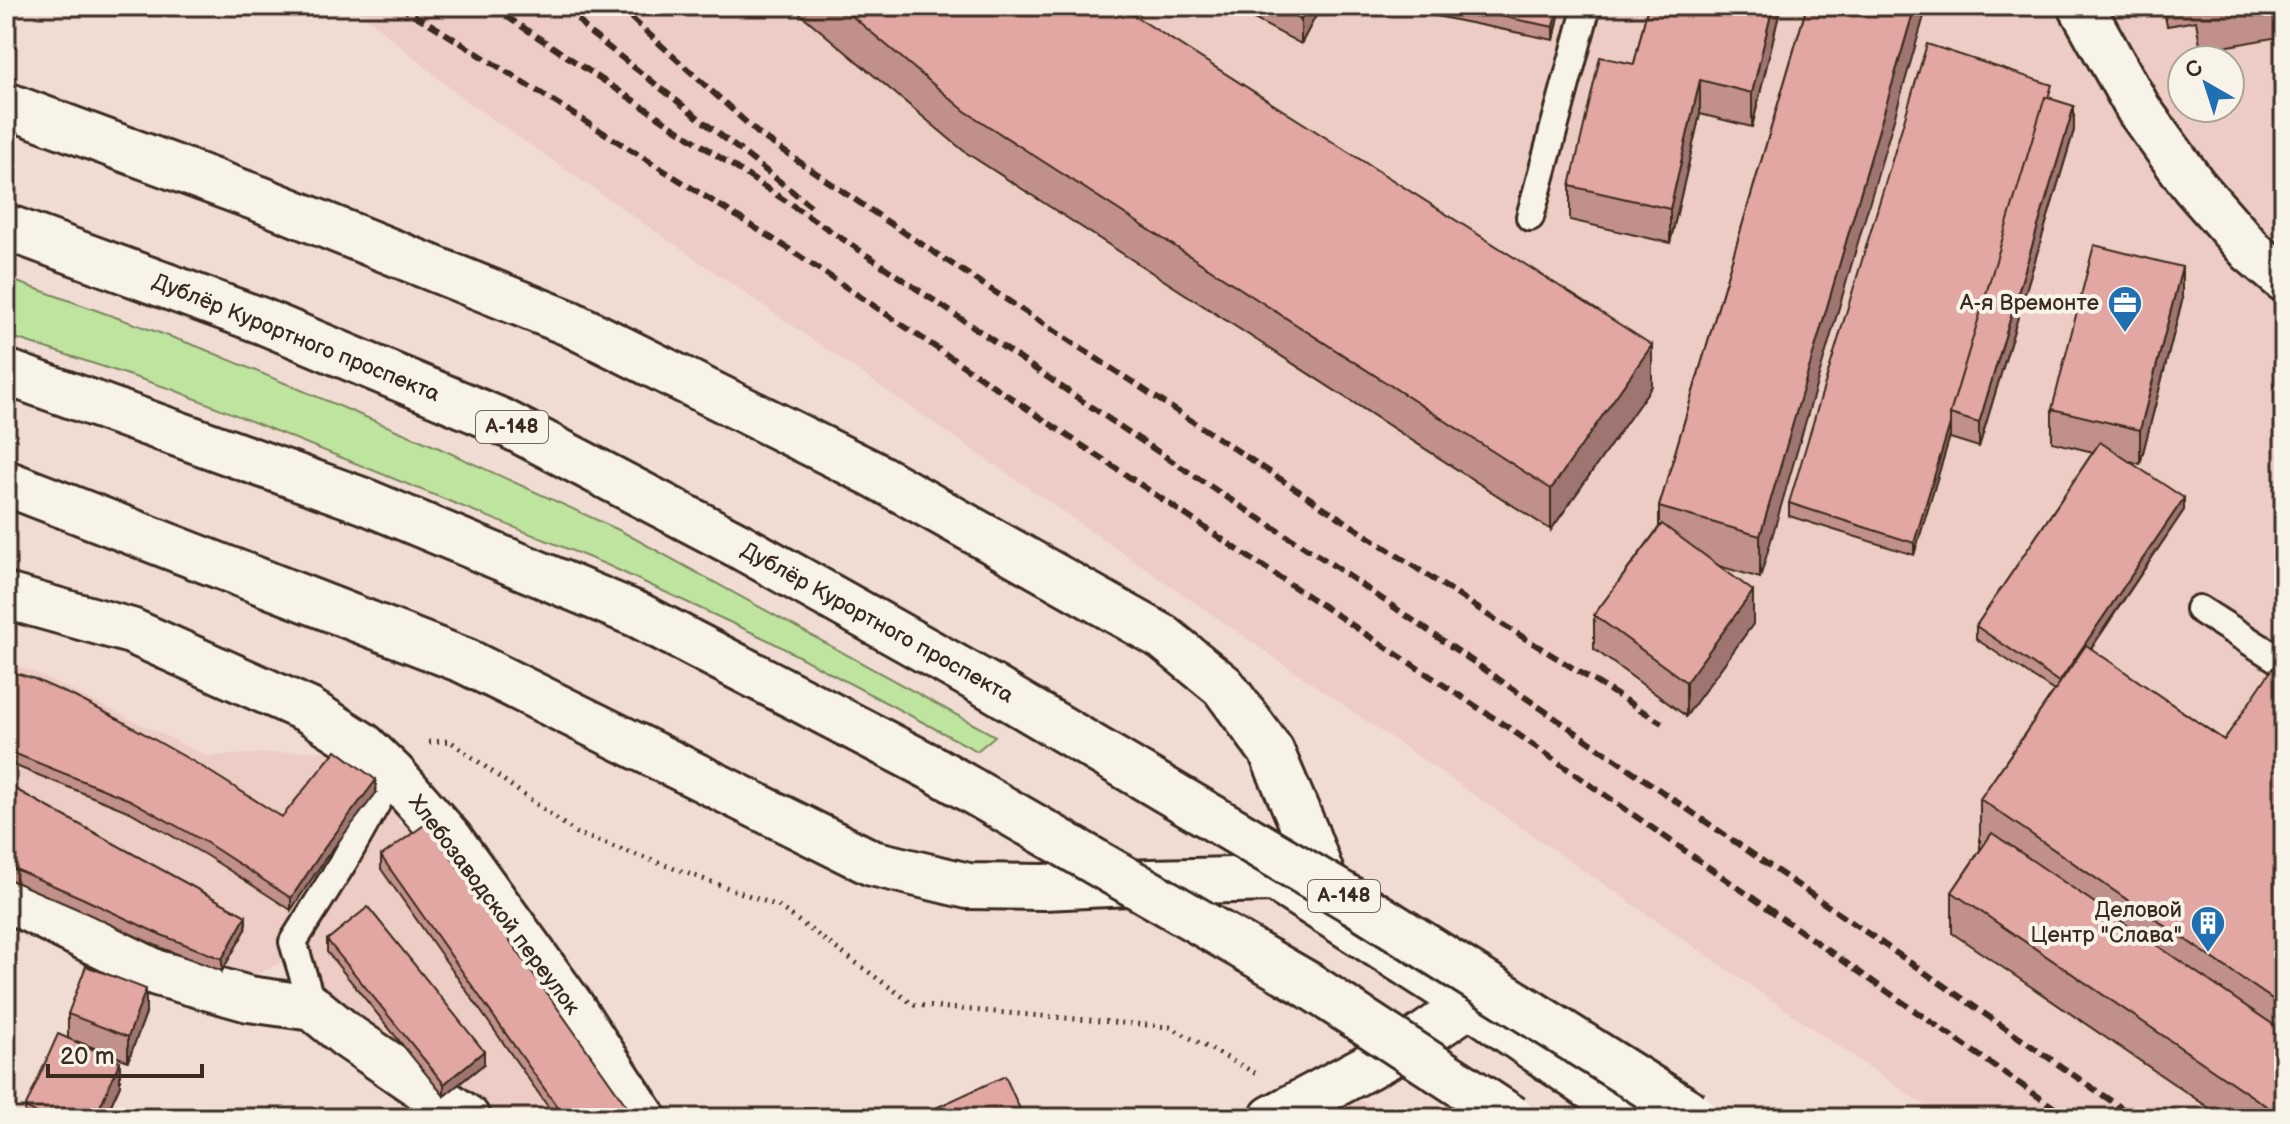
<svg xmlns="http://www.w3.org/2000/svg" width="2290" height="1124" font-family="'Balsamiq Sans',sans-serif">
<rect width="100%" height="100%" fill="#f1dcd3"/>
<filter id="ink" filterUnits="userSpaceOnUse"><feTurbulence type="fractalNoise" baseFrequency=".0125" numOctaves="2"/><feDisplacementMap in="SourceGraphic" scale="16" xChannelSelector="R" yChannelSelector="G"/><feConvolveMatrix kernelMatrix="1 2 1 2 8 2 1 2 1" color-interpolation-filters="sRGB"/></filter>
<g filter="url(#ink)">
<path fill="#ecccc4" fill-rule="evenodd" d="M 353,6 L 2284,6 L 2284,1118 L 1943,1118 L 462,98 ZM 2182,60 L 2230,60 L 2230,108 L 2182,108 Z
M 6,661 L 31,671 L 207,756 L 343,750 L 400,799 L 398,825 L 444,824 L 651,1118 L 467,1118 L 409,1080 L 284,961 L 234,986 L 6,884 Z
M 1356,1097 L 1388,1118 L 1317,1118 Z"/>
<path fill="#bee49f" stroke="#7c875e" stroke-width="2" d="M 6,278 L 199,347 L 439,448 L 621,531 L 995,736 L 977,751 L 768,640 L 605,564 L 174,390 L 6,335 Z"/>
<g fill="none" stroke-linecap="round" stroke-linejoin="round">
<g stroke="#3b2a1e" stroke-width="32">
<path id="service" d="M 1530,217 L 1587,6
M 2199,609 L 2284,663
M 313,1008 L 293,942 L 344,861 L 393,774"/>
</g>
<g stroke="#3b2a1e" stroke-width="50">
<path id="minor" d="M 6,596 L 131,631 L 308,710 L 363,745 L 393,774 L 450,839 L 571,1006 L 644,1118
M 6,898 L 157,973 L 249,999 L 313,1008 L 346,1035 L 467,1118
M 1272,1118 L 1416,1041 L 1470,1004"/>
</g>
<g stroke="#3b2a1e" stroke-width="50">
<path id="secondary" d="M 2081,6 L 2139,110 L 2194,186 L 2251,251 L 2284,279
M 6,105 L 260,199 L 569,323 L 873,474 L 1163,637 L 1223,686 L 1271,751 L 1306,833 L 1334,908
M 6,483 L 465,661 L 872,863 L 968,886 L 1043,887 L 1151,882 L 1275,879 L 1470,1004 L 1635,1118"/>
</g>
<g stroke="#3b2a1e" stroke-width="50">
<path id="primary" d="M 6,227 L 262,321 L 501,421 L 738,545 L 991,687
M 6,372 L 364,501 L 638,615 L 936,770"/>
</g>
<path stroke="#3b2a1e" stroke-width="5" stroke-dasharray="2 6" stroke-linecap="butt" d="M 429,742 L 450,741 L 576,833 L 778,906 L 914,1005 L 1170,1027 L 1255,1073"/>
<use href="#service" stroke="#f7f3e8" stroke-width="26"/>
<use href="#minor" stroke="#f7f3e8" stroke-width="44"/>
<use href="#secondary" stroke="#f7f3e8" stroke-width="44"/>
<use href="#primary" stroke="#f7f3e8" stroke-width="44"/>
<path stroke="#3b2a1e" stroke-width="6" stroke-dasharray="12 6" stroke-linecap="butt" d="M 398,6 L 432,25 L 789,249 L 1253,560 L 1503,724 L 2069,1118
M 491,6 C 632,100 774,192 914,287 C 1051,379 1187,474 1327,561 L 2136,1118
M 566,6 L 589,32 L 811,206
M 618,6 L 760,135 L 891,224 L 1505,626 L 1662,723"/>
<g stroke="#3b2a1e" stroke-width="50" stroke-linecap="butt">
<path id="primary-bridge" d="M 991,687 L 1355,902 L 1692,1114
M 936,770 L 1307,984 L 1512,1118"/>
</g>
<use href="#primary-bridge" stroke="#f7f3e8" stroke-width="44"/>
</g>
<path fill="#c2908b" stroke="#3b2a1e" stroke-width="2" d="M 791,6 L 1119,6 L 1652,386 L 1551,530 L 965,152 Z
M 1230,6 L 1321,6 L 1301,44 Z
M 1387,6 L 1561,6 L 1554,40 Z
M 1648,6 L 1781,6 L 1752,127 L 1700,114 L 1670,243 L 1570,220 L 1570,186 L 1634,64 Z
M 1807,6 L 1760,578 L 1719,566 L 1753,624 L 1686,716 L 1594,649 L 1594,615 L 1659,527 L 1659,507 Z
M 2163,6 L 2284,6 L 2284,36 L 2201,51 L 2196,21 L 2167,26 Z
M 2052,97 L 2051,99 L 2074,130 L 1979,447 L 1950,438 L 1950,436 L 1914,555 L 1789,516 L 1789,503 Z
M 2182,301 L 2140,464 L 2130,461 L 2184,510 L 2091,649 L 2224,740 L 2284,668 L 2284,1118 L 2224,1118 L 1952,933 L 1952,892 L 1980,850 L 1980,799 L 2054,691 L 1976,639 L 1976,626 L 2093,452 L 2052,442 L 2052,409 Z
M 6,670 L 282,817 L 376,793 L 325,859 L 291,910 L 207,856 L 130,812 L 6,762 Z
M 6,784 L 246,929 L 222,971 L 159,947 L 82,911 L 6,878 Z
M 381,856 L 635,1118 L 556,1118 L 381,869 Z
M 327,940 L 484,1064 L 444,1096 L 327,952 Z
M 146,1013 L 128,1061 L 76,1041 L 120,1085 L 105,1118 L 25,1118 L 25,1108 L 68,1038 L 68,1014 Z"/>
<path fill="#9e7571" stroke="#3b2a1e" stroke-width="2" d="M 1308,6 L 1321,6 L 1301,44 L 1301,20 Z
M 1558,6 L 1561,6 L 1554,40 L 1554,27 Z
M 1773,6 L 1781,6 L 1752,127 L 1752,93 Z
M 1915,6 L 1927,6 L 1760,578 L 1760,536 Z
M 1700,80 L 1700,114 L 1670,243 L 1670,209 Z
M 2074,106 L 2074,130 L 1979,447 L 1979,423 Z
M 2182,267 L 2182,301 L 2140,464 L 2140,430 Z
M 1652,345 L 1652,386 L 1551,530 L 1551,489 Z
M 1950,424 L 1950,436 L 1914,555 L 1914,543 Z
M 2184,498 L 2184,510 L 2059,695 L 2059,682 Z
M 1753,591 L 1753,624 L 1686,716 L 1686,682 Z
M 376,780 L 376,793 L 325,859 L 291,910 L 291,898 L 325,847 Z
M 246,916 L 246,929 L 222,971 L 222,959 Z
M 146,989 L 146,1013 L 128,1061 L 128,1037 Z
M 484,1051 L 484,1064 L 444,1096 L 444,1084 Z
M 120,1061 L 120,1085 L 105,1118 L 95,1118 Z"/>
<path fill="#e2a7a2" stroke="#3b2a1e" stroke-width="2" d="M 840,6 L 1119,6 L 1652,345 L 1551,489 L 965,111 Z
M 1275,6 L 1308,6 L 1301,20 Z
M 1450,6 L 1558,6 L 1554,27 Z
M 1648,6 L 1773,6 L 1752,93 L 1700,80 L 1670,209 L 1570,186 L 1600,57 L 1634,64 Z
M 1807,6 L 1915,6 L 1760,536 L 1659,507 Z
M 2201,6 L 2223,6 L 2201,10 Z
M 1927,44 L 2052,85 L 2048,98 L 2045,97 L 1950,414 L 1950,424 L 1914,543 L 1789,503 Z
M 2045,97 L 2074,106 L 1979,423 L 1950,414 Z
M 2094,245 L 2182,267 L 2140,430 L 2052,409 Z
M 2100,442 L 2184,498 L 2059,682 L 1976,626 Z
M 1662,524 L 1753,591 L 1686,682 L 1594,615 Z
M 2086,645 L 2224,740 L 2276,663 L 2284,668 L 2284,1007 L 1980,799 Z
M 6,670 L 32,678 L 75,697 L 118,719 L 201,766 L 282,817 L 336,750 L 376,780 L 325,847 L 291,898 L 207,843 L 130,800 L 6,750 Z
M 6,784 L 246,916 L 222,959 L 159,934 L 82,898 L 6,865 Z
M 427,823 L 635,1118 L 565,1118 L 381,856 Z
M 1992,833 L 2284,1032 L 2284,1118 L 1952,892 Z
M 368,907 L 484,1051 L 444,1084 L 327,940 Z
M 86,966 L 146,989 L 128,1037 L 68,1014 Z
M 58,1034 L 120,1061 L 95,1118 L 48,1118 L 25,1108 Z
M 1005,1076 L 1024,1118 L 932,1118 L 929,1111 Z"/>
</g>
<defs>
<g id="office-pin" transform="scale(1.8)"><path d="M0 17L-7.5 6A9.5 9.5 0 1 1 7.5 6Z" fill="#1f6fb2" stroke="#f7f3e8"/><path d="M-6-3h4V-5.5h4V-3h4V5H-6ZM-1-4.5V-3h2v-1.5ZM-6 0V1H6V0Z" fill="#fff"/></g>
<g id="building-pin" transform="scale(1.8)"><path d="M0 17L-7.5 6A9.5 9.5 0 1 1 7.5 6Z" fill="#1f6fb2" stroke="#f7f3e8"/><path d="M-4-6H4V6H1V3H-1V6H-4ZM-2.5-4.3h1.7v1.8h-1.7ZM.8-4.3h1.7v1.8H.8ZM-2.5-1h1.7V.8h-1.7ZM.8-1h1.7V.8H.8Z" fill="#fff"/></g>
</defs>
<g fill-rule="evenodd">
<use href="#office-pin" x="2125" y="303"/>
<use href="#building-pin" x="2208" y="923"/>
</g>
<g text-anchor="middle" dominant-baseline="central" stroke-width="8" stroke-linejoin="round" paint-order="stroke">
<g fill="#f7f3e8" stroke="#73665b" stroke-width="2">
<rect x="476" y="411" width="72" height="32" rx="6"/>
<rect x="1308" y="880" width="72" height="32" rx="6"/>
</g>
<g font-size="20" font-weight="bold" fill="#3b2a1e">
<text x="512" y="427">А-148</text>
<text x="1344" y="896">А-148</text>
</g>
<g font-size="22" fill="#3b2a1e" stroke="#f7f3e8" text-anchor="end">
<text x="2099" y="303">А-я Времонте</text>
<text x="2182" y="910">Деловой<tspan x="2182" dy="25">Центр "Слава"</tspan></text>
</g>
<g font-size="22" fill="#3b2a1e" stroke="#f7f3e8">
<text transform="translate(296 338) rotate(22)">Дублёр Курортного проспекта</text>
<text transform="translate(877 623) rotate(29)">Дублёр Курортного проспекта</text>
<text transform="translate(494 905) rotate(53)">Хлебозаводской переулок</text>
</g>
</g>
<rect width="2290" height="1124" fill="none" stroke="#f7f3e8" stroke-width="32"/>
<rect x="16" y="16" width="2258" height="1092" fill="none" stroke="#3b2a1e" stroke-width="3" filter="url(#ink)"/>
<g transform="translate(2206 84) rotate(321)"><circle r="38" fill="#f7f3e8" stroke="#aca397" stroke-width="2"/>
<path d="M0-6L14 30L0 20L-14 30Z" fill="#1f6fb2"/>
<text y="-12" font-size="22" font-weight="bold" text-anchor="middle" fill="#3b2a1e">С</text>
</g>
<path d="M48 1064v12h154v-12" fill="none" stroke="#3b2a1e" stroke-width="4"/>
<text x="60" y="1064" font-size="24" fill="#3b2a1e" stroke="#f7f3e8" stroke-width="6" paint-order="stroke">20 m</text>
</svg>
